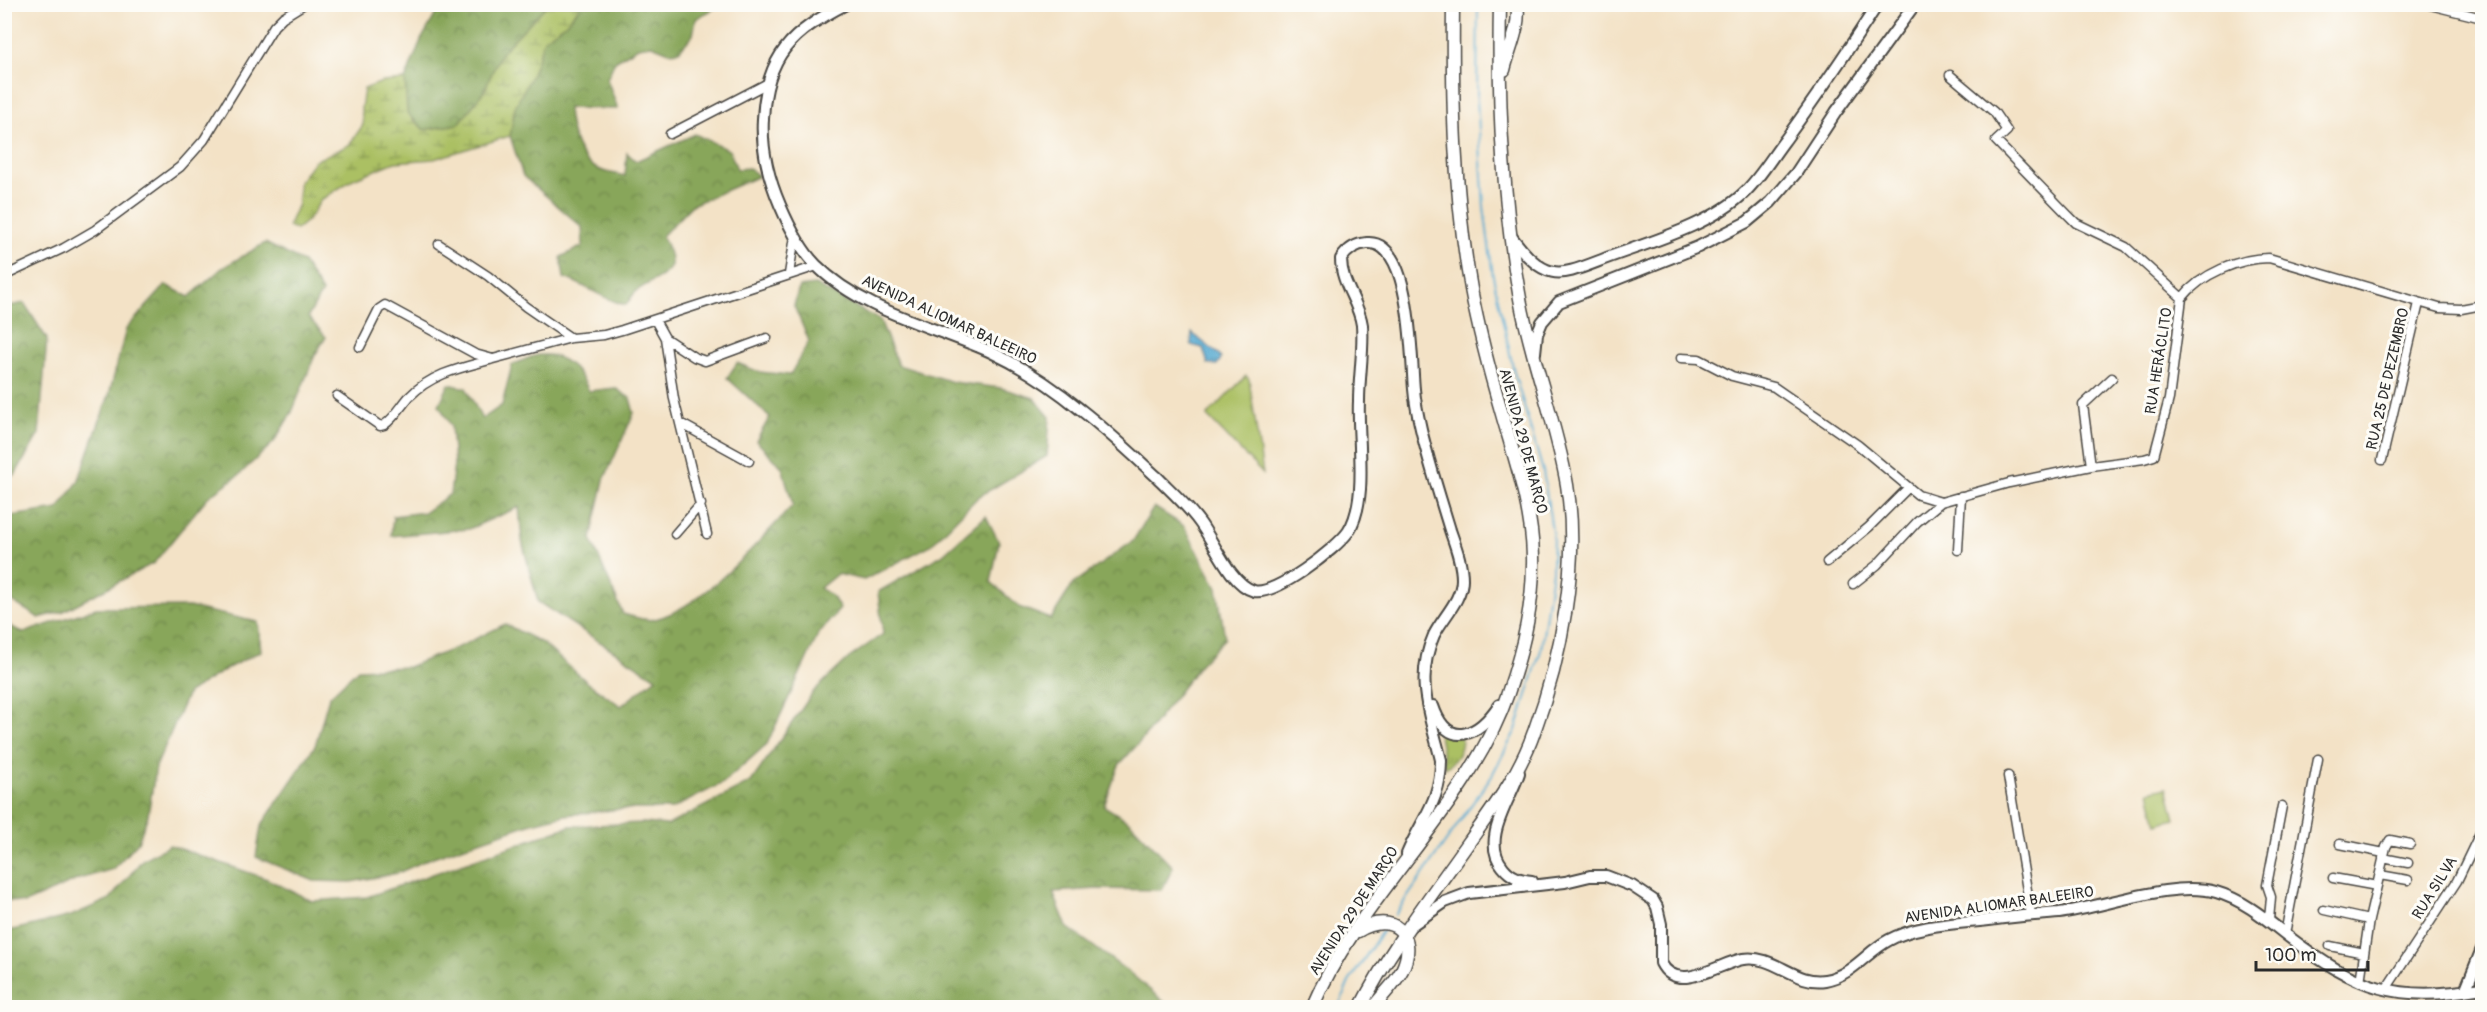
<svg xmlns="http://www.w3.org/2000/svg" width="2487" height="1012" font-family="Pangolin,sans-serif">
<defs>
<pattern id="grass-tufts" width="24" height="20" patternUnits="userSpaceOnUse" patternTransform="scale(1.5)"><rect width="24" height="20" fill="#abc064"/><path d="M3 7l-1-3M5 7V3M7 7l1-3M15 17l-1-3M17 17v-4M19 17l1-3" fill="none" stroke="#8b9c53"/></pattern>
<pattern id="forest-crowns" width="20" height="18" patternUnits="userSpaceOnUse" patternTransform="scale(1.5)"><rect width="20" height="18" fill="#88a65a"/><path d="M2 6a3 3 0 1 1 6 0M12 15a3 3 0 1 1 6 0" fill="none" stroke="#6f874b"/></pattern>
<pattern id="wetland-marsh" width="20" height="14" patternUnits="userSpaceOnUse" patternTransform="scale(1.5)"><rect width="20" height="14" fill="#abc064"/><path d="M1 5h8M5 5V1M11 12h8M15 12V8" fill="none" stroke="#8b9c53"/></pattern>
<pattern id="water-ripples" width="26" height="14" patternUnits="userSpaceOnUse" patternTransform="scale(1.5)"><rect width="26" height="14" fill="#54a9d0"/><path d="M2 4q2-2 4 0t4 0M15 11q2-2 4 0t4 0" fill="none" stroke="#468aa9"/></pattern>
</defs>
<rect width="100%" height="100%" fill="#fdfcf7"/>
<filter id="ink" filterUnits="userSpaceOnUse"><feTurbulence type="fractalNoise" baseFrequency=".0167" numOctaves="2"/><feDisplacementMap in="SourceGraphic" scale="12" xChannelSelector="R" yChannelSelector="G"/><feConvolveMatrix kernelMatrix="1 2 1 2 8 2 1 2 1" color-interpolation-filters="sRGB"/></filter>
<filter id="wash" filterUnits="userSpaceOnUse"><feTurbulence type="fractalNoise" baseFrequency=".008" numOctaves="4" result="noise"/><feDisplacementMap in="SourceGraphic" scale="24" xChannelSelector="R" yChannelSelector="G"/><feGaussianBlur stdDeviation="1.35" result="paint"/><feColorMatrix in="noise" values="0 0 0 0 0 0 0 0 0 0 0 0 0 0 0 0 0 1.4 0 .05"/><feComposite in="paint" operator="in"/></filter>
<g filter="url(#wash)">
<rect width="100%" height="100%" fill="#f3e2c6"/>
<path fill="url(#grass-tufts)" stroke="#6b7648" stroke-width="1.5" d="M 1438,730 L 1445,735 L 1462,738 C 1462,751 1455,762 1445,768 Z"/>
<path fill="url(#forest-crowns)" stroke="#5a6842" stroke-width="1.5" d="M 441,5 L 547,5 L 501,53 L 484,91 L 459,124 L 424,130 L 407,113 L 405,80 L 421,40 Z
M 577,5 L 720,5 L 696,19 L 693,35 L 679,51 L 669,52 L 652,45 L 638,47 L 615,61 L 607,79 L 618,109 L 568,108 C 569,128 577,160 598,169 C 606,173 617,174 625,176 L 627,153 L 636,161 L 695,134 L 729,150 L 737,169 L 749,168 L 759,176 L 692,205 L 662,236 C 683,274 666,271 638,290 C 633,293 630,300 626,305 C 604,300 586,285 564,278 L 561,257 L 583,246 L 582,227 L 523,176 L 510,136 L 515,107 L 532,74 L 544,39 L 565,24 L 579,9 Z
M 265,243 L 303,262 L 322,292 L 308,317 L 326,337 L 315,355 L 292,412 L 274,442 L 239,475 L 207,498 L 154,563 L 62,612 L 39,618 L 5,597 L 5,517 L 58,509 L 78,482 L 109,395 L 126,329 L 166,285 L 189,297 L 222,268 Z
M 815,285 L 880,320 L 898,365 L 953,382 L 1001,388 L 1034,398 L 1050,417 L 1047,456 L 978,497 L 931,545 L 864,580 L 837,574 L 820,588 L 833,597 L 840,609 L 819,633 L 767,744 L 723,783 L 672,809 L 622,809 L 565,815 L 529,824 L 433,857 L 398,873 L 351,882 L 314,881 L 256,857 L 261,826 L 315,746 L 329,697 L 358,669 L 408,667 L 463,645 L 505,624 L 542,643 L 587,682 L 621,706 L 656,678 L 538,602 L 522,541 L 519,507 L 469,529 L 391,536 L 393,516 L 425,512 L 450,494 L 454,464 L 451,426 L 439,405 L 449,384 L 466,388 L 482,419 L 502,405 L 512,365 C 520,362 530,356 539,355 C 563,352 580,371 589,391 L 615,388 L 630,398 L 634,413 L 604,480 L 591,539 L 623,614 C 632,616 646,622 655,619 C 702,608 760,540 793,505 L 782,467 L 756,441 L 770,417 L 727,378 L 737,363 L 759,372 L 790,375 L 809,341 L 794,306 L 799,287 Z
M 24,303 L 47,339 L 39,434 L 15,475 L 5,477 L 5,307 Z
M 1154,507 L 1184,526 L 1217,588 L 1225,638 L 1200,664 L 1146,735 L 1119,765 L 1104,806 L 1130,822 L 1173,867 L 1162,890 L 1097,889 L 1053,892 L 1067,927 L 1130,973 L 1170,1007 L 529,1007 L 534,1001 L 524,1008 L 5,1007 L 4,932 L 71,916 L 110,899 L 143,859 L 170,845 L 267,879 L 312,901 L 367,897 L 570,826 L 643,823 L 668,825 L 751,782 L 814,691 L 849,658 L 883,634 L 878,592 L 942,555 L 986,516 L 999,542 L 991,582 L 1019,607 L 1051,619 L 1073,584 L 1133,541 Z
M 189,607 L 258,622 L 261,651 L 226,669 L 188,693 L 156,767 L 148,815 L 138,842 L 113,869 L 79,879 L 25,903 L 5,900 L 5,623 L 23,633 L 96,608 Z"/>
<path fill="url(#wetland-marsh)" stroke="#6b7648" stroke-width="1.5" d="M 547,5 L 577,5 L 579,8 L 565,24 L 544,39 L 532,74 L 515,107 L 510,136 L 434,159 L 395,162 L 353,179 L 321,200 L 308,220 L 296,230 L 288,227 L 298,204 L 299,182 L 314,161 L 349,145 L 363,125 L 361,109 L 364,89 L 382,82 L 405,80 L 407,113 L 424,130 L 459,124 L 484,91 L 501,53 Z"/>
<path fill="#abc064" stroke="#6b7648" stroke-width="1.5" d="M 1246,376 L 1249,379 L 1263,474 L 1207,416 Z
M 2167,787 L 2175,819 L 2157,824 L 2149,791 Z"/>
<path fill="url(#water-ripples)" stroke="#406a7e" stroke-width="1.5" d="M 1192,333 L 1219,355 L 1221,359 L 1217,365 L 1208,364 L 1203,348 L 1191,345 Z"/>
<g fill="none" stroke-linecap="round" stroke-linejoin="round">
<path stroke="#54a9d0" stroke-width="2" d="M 1395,915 L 1492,775 L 1516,730 L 1541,650 L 1552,571 L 1553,537 L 1543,471 L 1514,372 L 1493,276 L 1484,207 L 1477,99 L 1478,4
M 1338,1008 L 1349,982 L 1383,930"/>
</g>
</g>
<g filter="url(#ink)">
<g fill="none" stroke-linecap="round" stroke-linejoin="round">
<g stroke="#494642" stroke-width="11">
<path id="street" d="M 2426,4 L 2482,18
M 1950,75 L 1994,112 L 2007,131 L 1996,141 L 2068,215 L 2076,223 L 2126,247 L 2182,298
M 670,134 L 768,83
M 439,244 L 488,276 L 526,307 L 571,338
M 789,274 L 795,236
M 4,276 L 64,248 L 95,230 L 180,167 L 204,140 L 274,26 L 283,17 L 304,4
M 655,320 L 665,338 L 674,399 L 707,534
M 665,338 L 694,357 L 705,361 L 767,338
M 360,347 L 379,309 L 385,305 L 475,354 L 493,359 L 571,338 L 604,335 L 622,330 L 817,266
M 1681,358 L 1699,359 L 1732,376 L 1774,387 L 1858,445 L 1918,495 L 1941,502
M 337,396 L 380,426 L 384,425 C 394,419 401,406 409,397 C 431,374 460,368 490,360
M 680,423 L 749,461
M 2382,460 L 2419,303
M 2091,466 L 2083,405 L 2112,378
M 675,534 L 701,504
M 1958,550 L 1961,496
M 1827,562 L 1869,527 L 1908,488
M 1853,584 L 1877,565 L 1917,522 L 1941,502 L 2009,483 L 2091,466 L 2144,459 L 2154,456 L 2169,399 L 2182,298 C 2201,274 2239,258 2269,258 L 2439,308 L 2461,309 L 2482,305
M 2008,776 L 2031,914
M 2340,844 L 2384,853
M 2383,858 L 2408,863
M 2380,875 L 2408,880
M 2333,878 L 2377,886
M 2324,910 L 2369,920
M 2269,920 L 2271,897 L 2267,885 L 2282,806
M 2285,934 L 2318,759
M 2330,946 L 2364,953
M 2360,982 L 2369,920 L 2386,847 L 2390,840 L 2410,844
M 2386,989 L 2457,881 L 2482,829"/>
</g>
<g stroke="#494642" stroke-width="14">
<path id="secondary" d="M 846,4 C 792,32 766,55 763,119 C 761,150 768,177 780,205 C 789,226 800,249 816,265 C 862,311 933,326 991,352 C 1023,367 1053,387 1081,410 C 1108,431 1132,454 1157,477 C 1172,492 1188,506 1200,523 C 1214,542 1231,585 1254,591 C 1275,596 1336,549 1348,532 C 1369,500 1357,439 1359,401 C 1359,376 1364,350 1362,325 C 1359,302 1341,284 1341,259 C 1347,250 1356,244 1367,243 C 1412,239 1411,360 1414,389 C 1415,402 1418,416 1421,429 C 1429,463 1440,497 1450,530 C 1455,545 1462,562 1462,579 C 1462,600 1443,617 1434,635 C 1414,680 1430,715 1441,760 C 1441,801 1422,818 1407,854
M 1510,235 C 1550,288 1560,275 1615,255 C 1657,240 1714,223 1746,191 C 1761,176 1772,157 1785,140 C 1817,96 1848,50 1878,4
M 1535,353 L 1537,334 L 1542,322 L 1559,302 L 1698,247 L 1747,222 L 1771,202 L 1796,173 L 1836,112 L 1915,4
M 1433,706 C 1448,751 1479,735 1499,705
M 1519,773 C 1510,801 1480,840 1503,867 C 1511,877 1520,880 1532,881
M 1412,925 L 1445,902 L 1469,893 L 1565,882 L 1590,876 L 1606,876 L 1632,886 L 1653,900 L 1657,907 L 1661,924 L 1661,963 C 1677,995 1719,963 1743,959 C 1774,954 1795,985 1825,980 C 1853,975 1866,952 1889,940 C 1920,923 1962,924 1996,919 C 2017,916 2038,915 2059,913 C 2105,907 2172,880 2216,892 C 2244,900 2266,919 2289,937 C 2357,989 2397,1003 2482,988
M 2465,991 L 2482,949"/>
</g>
<g stroke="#494642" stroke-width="15">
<path id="primary" d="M 1504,70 C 1509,49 1521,26 1517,4
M 1358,931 C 1393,910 1419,935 1402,970 C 1395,984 1382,995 1373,1008
M 1312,1008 C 1359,895 1469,808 1508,693 C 1523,650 1534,602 1533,556 C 1532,508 1515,460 1502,414 C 1490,373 1479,332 1471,289 C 1454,195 1452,100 1453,4
M 1360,1008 C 1390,949 1431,896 1469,842 C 1494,807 1520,773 1534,732 C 1561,659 1580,563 1567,485 C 1556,420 1530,358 1519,293 C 1502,198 1498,100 1500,4"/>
</g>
<use href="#street" stroke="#fff" stroke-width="8"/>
<use href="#secondary" stroke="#fff" stroke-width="10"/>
<use href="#primary" stroke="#fff" stroke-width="12"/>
</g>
</g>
<g text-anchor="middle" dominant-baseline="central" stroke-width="6" stroke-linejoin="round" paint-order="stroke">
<g font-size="15" fill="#2b2b2b" stroke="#fdfcf7">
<text transform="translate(949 320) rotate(25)">AVENIDA ALIOMAR BALEEIRO</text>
<text transform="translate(2159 361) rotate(-81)">RUA HERÁCLITO</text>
<text transform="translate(2388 379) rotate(-77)">RUA 25 DE DEZEMBRO</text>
<text transform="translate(1523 441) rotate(75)">AVENIDA 29 DE MARÇO</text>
<text transform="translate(2435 888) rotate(-58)">RUA SILVA</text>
<text transform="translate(1999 905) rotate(-8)">AVENIDA ALIOMAR BALEEIRO</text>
<text transform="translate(1354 911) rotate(-57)">AVENIDA 29 DE MARÇO</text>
</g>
</g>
<rect width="2487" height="1012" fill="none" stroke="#fdfcf7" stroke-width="24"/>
<path d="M2256 961v9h112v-9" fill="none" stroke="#2b2b2b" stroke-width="3"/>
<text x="2265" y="961" font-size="18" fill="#2b2b2b" stroke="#fdfcf7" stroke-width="4.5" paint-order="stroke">100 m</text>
</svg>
